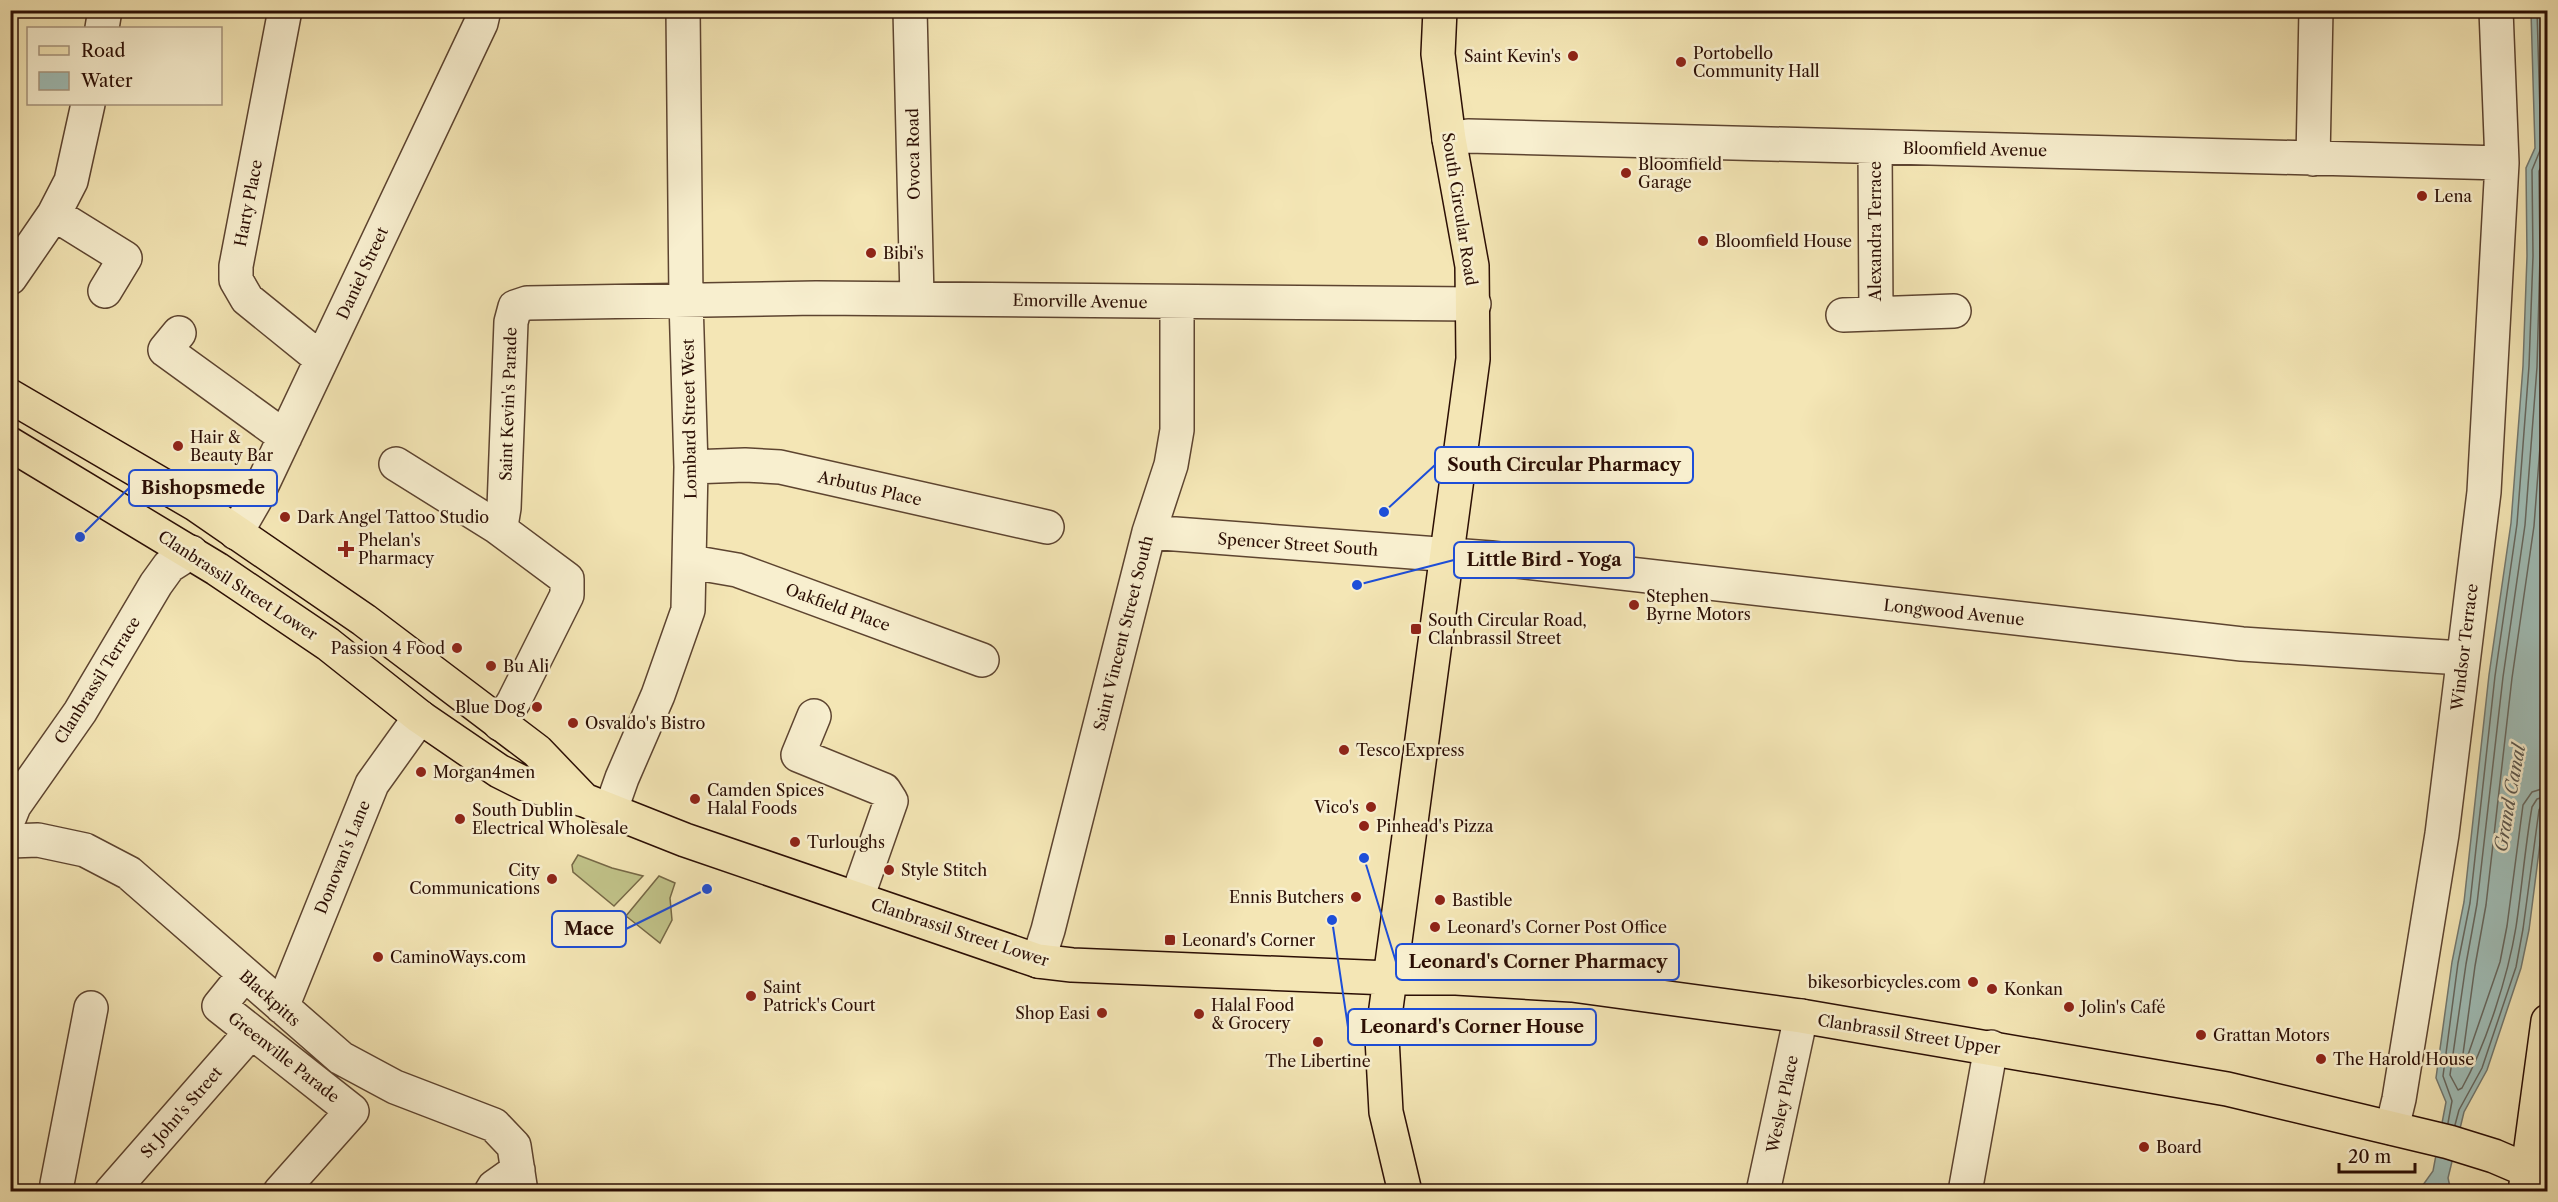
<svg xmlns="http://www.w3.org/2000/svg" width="2558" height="1202" font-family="'Libre Caslon Text',serif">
<rect width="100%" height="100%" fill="#f4e6b5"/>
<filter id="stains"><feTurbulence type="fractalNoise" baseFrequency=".00333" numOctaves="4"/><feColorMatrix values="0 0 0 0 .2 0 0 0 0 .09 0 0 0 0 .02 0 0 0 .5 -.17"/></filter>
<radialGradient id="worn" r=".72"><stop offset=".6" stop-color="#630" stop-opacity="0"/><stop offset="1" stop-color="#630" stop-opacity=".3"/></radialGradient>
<path fill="#c1c389" stroke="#766846" stroke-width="1.5" d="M 578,855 L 612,868 L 643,876 L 614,906 L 573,872 L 572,865 Z
M 659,876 L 675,883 L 670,898 L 672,920 L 660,943 L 626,916 Z"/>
<path fill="#9fbdb7" stroke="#71776f" stroke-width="1.5" d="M 2531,11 L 2547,11 L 2547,788 L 2529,930 L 2521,968 L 2487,1070 L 2464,1112 L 2448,1178 L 2451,1191 L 2418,1192 L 2433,1171 L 2446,1102 L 2436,1078 L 2452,962 L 2464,902 L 2489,675 L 2511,523 L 2523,366 L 2527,256 L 2526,168 L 2535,148 Z"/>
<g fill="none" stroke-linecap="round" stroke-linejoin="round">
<path stroke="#65665e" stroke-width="1.5" d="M 2545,10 L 2548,108
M 2548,153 L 2539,171 L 2540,256 L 2537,367 L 2525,525 L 2503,677 L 2477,904 L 2466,964 L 2450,1075 L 2458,1090 L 2462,1088 C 2486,1045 2508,976 2516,927 C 2522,887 2525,847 2532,807 L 2537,799 L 2548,796
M 2548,307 L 2546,367 L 2534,526 L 2512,678 L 2486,905 L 2475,966 L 2463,1054 L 2464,1057 L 2468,1055 L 2500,962 L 2507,926 L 2523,805 L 2532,792 L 2548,787
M 2448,1123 L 2452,1101 L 2443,1076 L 2458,963 L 2470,903 L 2495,676 L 2517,524 L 2529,366 L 2533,256 L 2532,170 L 2541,148 L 2537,10
M 2455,1125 L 2459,1110 L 2482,1068 L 2516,967 L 2523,929 L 2539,810 L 2542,805 L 2548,804"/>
<g stroke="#5d4430" stroke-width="36">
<path id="minor" d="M 285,10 L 236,266 L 236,280 L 247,299 L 321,359
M 910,10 L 917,298
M 102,28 L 105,10
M 1449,139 L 1468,136 L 2502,163
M 1875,147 L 1876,314
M 2313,159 L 2316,10
M 54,214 L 125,258 L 105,291
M 10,278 L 54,214 L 71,181 L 88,104
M 1843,315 L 1954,311
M 179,333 L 165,350 L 285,437
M 396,464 L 497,527 L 502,520 L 504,508 L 511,322 L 515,307 L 527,303 L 816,298 L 1474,304
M 691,467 L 745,465 L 780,467 L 1047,527
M 497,527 L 567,579 L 567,595 L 514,701 L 500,724
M 1149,532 L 1491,558 L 2242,644 L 2462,658
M 236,533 L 255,500 L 481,23 L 484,10
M 691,562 L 737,570 L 982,660
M 814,716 L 798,755 L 884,790 L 891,801 L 857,898
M 610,812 L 622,778 L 658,695 L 688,610 L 691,467 L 686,300 L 683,10
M 10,816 L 14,806 L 80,712 L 156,584 L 169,566 L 191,552
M 10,841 L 38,840 L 85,850 L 129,873 L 341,1058 L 395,1087 L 494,1125 L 514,1146 L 521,1192
M 1038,961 L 1048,930 L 1149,532 L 1171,465 L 1177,430 L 1177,302
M 244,975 L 219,1006 L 352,1111 L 280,1192
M 282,1007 L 372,784 L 420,717
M 2392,1128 L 2399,1099 L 2442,834 L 2484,492 L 2502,163 L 2496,10
M 59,1192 L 57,1184 L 91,1008
M 111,1192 L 251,1032
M 491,1192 L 494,1187 L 518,1170
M 1763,1192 L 1801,1016
M 1965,1192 L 1991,1047"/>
</g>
<g stroke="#2b0e04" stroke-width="36">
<path id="major" d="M 10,396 L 195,504 L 364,620 L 537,751 L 584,800
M 10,444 L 217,569 L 328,644 L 420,717 L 499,771 L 525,784 L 584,800 L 685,840 L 1038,961 L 1072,965 L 1389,978 L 1456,978 L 1572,985 L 1801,1016 L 2227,1089 L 2449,1142 L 2494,1156 L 2548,1179
M 1405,1192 L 1386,1112 L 1382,1038 L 1473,359 L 1472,266 L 1449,139 L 1438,54 L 1440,10
M 2525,1192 L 2548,1021"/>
</g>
<use href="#minor" stroke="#f8efcf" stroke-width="33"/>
<use href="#major" stroke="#f4e6b5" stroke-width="33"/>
</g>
<g fill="#8f2418" stroke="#f8efcf" stroke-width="2">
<circle cx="1573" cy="56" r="6"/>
<circle cx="1681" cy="62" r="6"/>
<circle cx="1626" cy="173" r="6"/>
<circle cx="2422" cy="196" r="6"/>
<circle cx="1703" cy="241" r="6"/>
<circle cx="871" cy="253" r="6"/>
<circle cx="178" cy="446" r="6"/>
<circle cx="285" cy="517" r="6"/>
<path d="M343 540h6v6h6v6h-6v6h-6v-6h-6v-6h6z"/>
<circle cx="1634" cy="605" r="6"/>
<rect x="1410" y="623" width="12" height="12" rx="3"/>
<circle cx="457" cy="648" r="6"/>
<circle cx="491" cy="666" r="6"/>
<circle cx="537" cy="707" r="6"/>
<circle cx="573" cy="723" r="6"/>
<circle cx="1344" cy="750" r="6"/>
<circle cx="421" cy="772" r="6"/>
<circle cx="695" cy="799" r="6"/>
<circle cx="1371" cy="807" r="6"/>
<circle cx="460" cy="819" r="6"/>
<circle cx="1364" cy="826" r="6"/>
<circle cx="795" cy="842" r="6"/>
<circle cx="889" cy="870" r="6"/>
<circle cx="552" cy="879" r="6"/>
<circle cx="1356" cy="897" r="6"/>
<circle cx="1440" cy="900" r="6"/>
<circle cx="1435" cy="927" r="6"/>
<rect x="1164" y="934" width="12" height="12" rx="3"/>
<circle cx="378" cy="957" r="6"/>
<circle cx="1973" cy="982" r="6"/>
<circle cx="1992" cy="989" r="6"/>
<circle cx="751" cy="996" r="6"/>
<circle cx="2069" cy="1007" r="6"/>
<circle cx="1102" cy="1013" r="6"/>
<circle cx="1199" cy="1014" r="6"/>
<circle cx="2201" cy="1035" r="6"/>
<circle cx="1318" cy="1042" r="6"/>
<circle cx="2321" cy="1059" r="6"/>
<circle cx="2144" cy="1147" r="6"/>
</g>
<g text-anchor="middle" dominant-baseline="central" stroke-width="5" stroke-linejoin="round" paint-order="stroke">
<g font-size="16" fill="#2b0e04" stroke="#f8efcf" text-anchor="start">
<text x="1693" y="53">Portobello<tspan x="1693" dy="18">Community Hall</tspan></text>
<text x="1561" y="56" text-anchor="end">Saint Kevin's</text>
<text x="1638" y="164">Bloomfield<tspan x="1638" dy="18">Garage</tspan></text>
<text x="2434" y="196">Lena</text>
<text x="1715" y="241">Bloomfield House</text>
<text x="883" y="253">Bibi's</text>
<text x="190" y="437">Hair &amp;<tspan x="190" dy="18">Beauty Bar</tspan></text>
<text x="297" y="517">Dark Angel Tattoo Studio</text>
<text x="358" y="540">Phelan's<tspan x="358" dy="18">Pharmacy</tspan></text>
<text x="1646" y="596">Stephen<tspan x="1646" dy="18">Byrne Motors</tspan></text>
<text x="1428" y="620">South Circular Road,<tspan x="1428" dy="18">Clanbrassil Street</tspan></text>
<text x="445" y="648" text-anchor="end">Passion 4 Food</text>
<text x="503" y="666">Bu Ali</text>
<text x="525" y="707" text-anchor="end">Blue Dog</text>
<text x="585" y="723">Osvaldo's Bistro</text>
<text x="1356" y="750">Tesco Express</text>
<text x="433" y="772">Morgan4men</text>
<text x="707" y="790">Camden Spices<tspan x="707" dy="18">Halal Foods</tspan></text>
<text x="1359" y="807" text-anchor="end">Vico's</text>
<text x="472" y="810">South Dublin<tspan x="472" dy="18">Electrical Wholesale</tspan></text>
<text x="1376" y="826">Pinhead's Pizza</text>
<text x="807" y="842">Turloughs</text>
<text x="540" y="870" text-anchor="end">City<tspan x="540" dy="18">Communications</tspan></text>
<text x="901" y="870">Style Stitch</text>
<text x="1344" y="897" text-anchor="end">Ennis Butchers</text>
<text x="1452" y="900">Bastible</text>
<text x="1447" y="927">Leonard's Corner Post Office</text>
<text x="1182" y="940">Leonard's Corner</text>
<text x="390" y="957">CaminoWays.com</text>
<text x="1961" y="982" text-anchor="end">bikesorbicycles.com</text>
<text x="763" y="987">Saint<tspan x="763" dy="18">Patrick's Court</tspan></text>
<text x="2004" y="989">Konkan</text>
<text x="1211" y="1005">Halal Food<tspan x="1211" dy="18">&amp; Grocery</tspan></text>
<text x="2081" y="1007">Jolin's Café</text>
<text x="1090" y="1013" text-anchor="end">Shop Easi</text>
<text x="2213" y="1035">Grattan Motors</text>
<text x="2333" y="1059">The Harold House</text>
<text x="1318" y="1061" text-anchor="middle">The Libertine</text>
<text x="2156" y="1147">Board</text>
</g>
<g font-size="16" fill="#2b0e04" stroke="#f8efcf">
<text transform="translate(1975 149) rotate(1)">Bloomfield Avenue</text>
<text transform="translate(913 154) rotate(-91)">Ovoca Road</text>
<text transform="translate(248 203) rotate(-79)">Harty Place</text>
<text transform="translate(1460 209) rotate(81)">South Circular Road</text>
<text transform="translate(1875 231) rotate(-90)">Alexandra Terrace</text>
<text transform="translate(362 273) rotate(-65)">Daniel Street</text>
<text transform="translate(1080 301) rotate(1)">Emorville Avenue</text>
<text transform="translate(508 404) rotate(-88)">Saint Kevin's Parade</text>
<text transform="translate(689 419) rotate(-91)">Lombard Street West</text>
<text transform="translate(870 488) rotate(13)">Arbutus Place</text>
<text transform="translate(1298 544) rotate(4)">Spencer Street South</text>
<text transform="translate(238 585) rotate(33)">Clanbrassil Street Lower</text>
<text transform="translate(838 607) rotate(20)">Oakfield Place</text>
<text transform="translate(1954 612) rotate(6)">Longwood Avenue</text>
<text transform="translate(1123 633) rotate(-76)">Saint Vincent Street South</text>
<text transform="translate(2464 647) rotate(-83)">Windsor Terrace</text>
<text transform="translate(97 680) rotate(-58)">Clanbrassil Terrace</text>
<text transform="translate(342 857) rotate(-68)">Donovan's Lane</text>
<text transform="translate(960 932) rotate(18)">Clanbrassil Street Lower</text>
<text transform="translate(270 998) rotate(42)">Blackpitts</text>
<text transform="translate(1909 1034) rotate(9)">Clanbrassil Street Upper</text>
<text transform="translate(284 1057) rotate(38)">Greenville Parade</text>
<text transform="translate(1782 1104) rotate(-78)">Wesley Place</text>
<text transform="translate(181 1112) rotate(-49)">St John's Street</text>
</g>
<g font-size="18" font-style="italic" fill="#59544c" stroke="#f8efcf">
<text transform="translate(2510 798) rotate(-80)">Grand Canal</text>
</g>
</g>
<path fill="none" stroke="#1d4ed8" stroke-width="2" d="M1384 512L1435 465M80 537L129 488M1357 585L1454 560M707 889L626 929M1364 858L1396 962M1332 920L1348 1027"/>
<g fill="#1d4ed8" stroke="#f8efcf" stroke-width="2">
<circle cx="1384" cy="512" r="6"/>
<circle cx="80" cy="537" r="6"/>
<circle cx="1357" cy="585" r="6"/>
<circle cx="707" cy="889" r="6"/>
<circle cx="1364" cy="858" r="6"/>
<circle cx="1332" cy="920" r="6"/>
</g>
<g fill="#f8efcf" stroke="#1d4ed8" stroke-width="2">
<rect x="1435" y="447" width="258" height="36" rx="6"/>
<rect x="129" y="470" width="148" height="36" rx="6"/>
<rect x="1454" y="542" width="180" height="36" rx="6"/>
<rect x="552" y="911" width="74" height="36" rx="6"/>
<rect x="1396" y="944" width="283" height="36" rx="6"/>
<rect x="1348" y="1009" width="248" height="36" rx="6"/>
</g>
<g font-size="18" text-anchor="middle" font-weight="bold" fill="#2b0e04">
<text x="1564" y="471">South Circular Pharmacy</text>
<text x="203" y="494">Bishopsmede</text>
<text x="1544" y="566">Little Bird - Yoga</text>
<text x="589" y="935">Mace</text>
<text x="1538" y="968">Leonard's Corner Pharmacy</text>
<text x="1472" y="1033">Leonard's Corner House</text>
</g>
<rect width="2558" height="1202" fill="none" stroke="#f4e6b5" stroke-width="36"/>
<rect x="12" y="12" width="2534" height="1178" fill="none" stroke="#2b0e04" stroke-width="3"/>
<rect x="18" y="18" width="2522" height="1166" fill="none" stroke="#2b0e04" stroke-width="1.5"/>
<rect x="27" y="27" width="195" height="78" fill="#f8efcf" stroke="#a6957e" stroke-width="1.5"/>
<rect x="39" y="46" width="30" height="9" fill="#f4e6b5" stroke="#a6957e" stroke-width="1.5"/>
<text x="81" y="57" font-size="18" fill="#2b0e04">Road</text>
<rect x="39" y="72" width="30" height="18" fill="#9fbdb7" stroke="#a6957e" stroke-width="1.5"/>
<text x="81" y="87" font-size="18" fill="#2b0e04">Water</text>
<path d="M2339 1163v9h76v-9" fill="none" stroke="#2b0e04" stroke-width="3"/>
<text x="2348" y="1163" font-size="18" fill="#2b0e04" stroke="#f8efcf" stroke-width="4.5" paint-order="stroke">20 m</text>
<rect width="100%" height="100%" filter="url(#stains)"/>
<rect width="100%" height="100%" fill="url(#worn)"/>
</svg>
